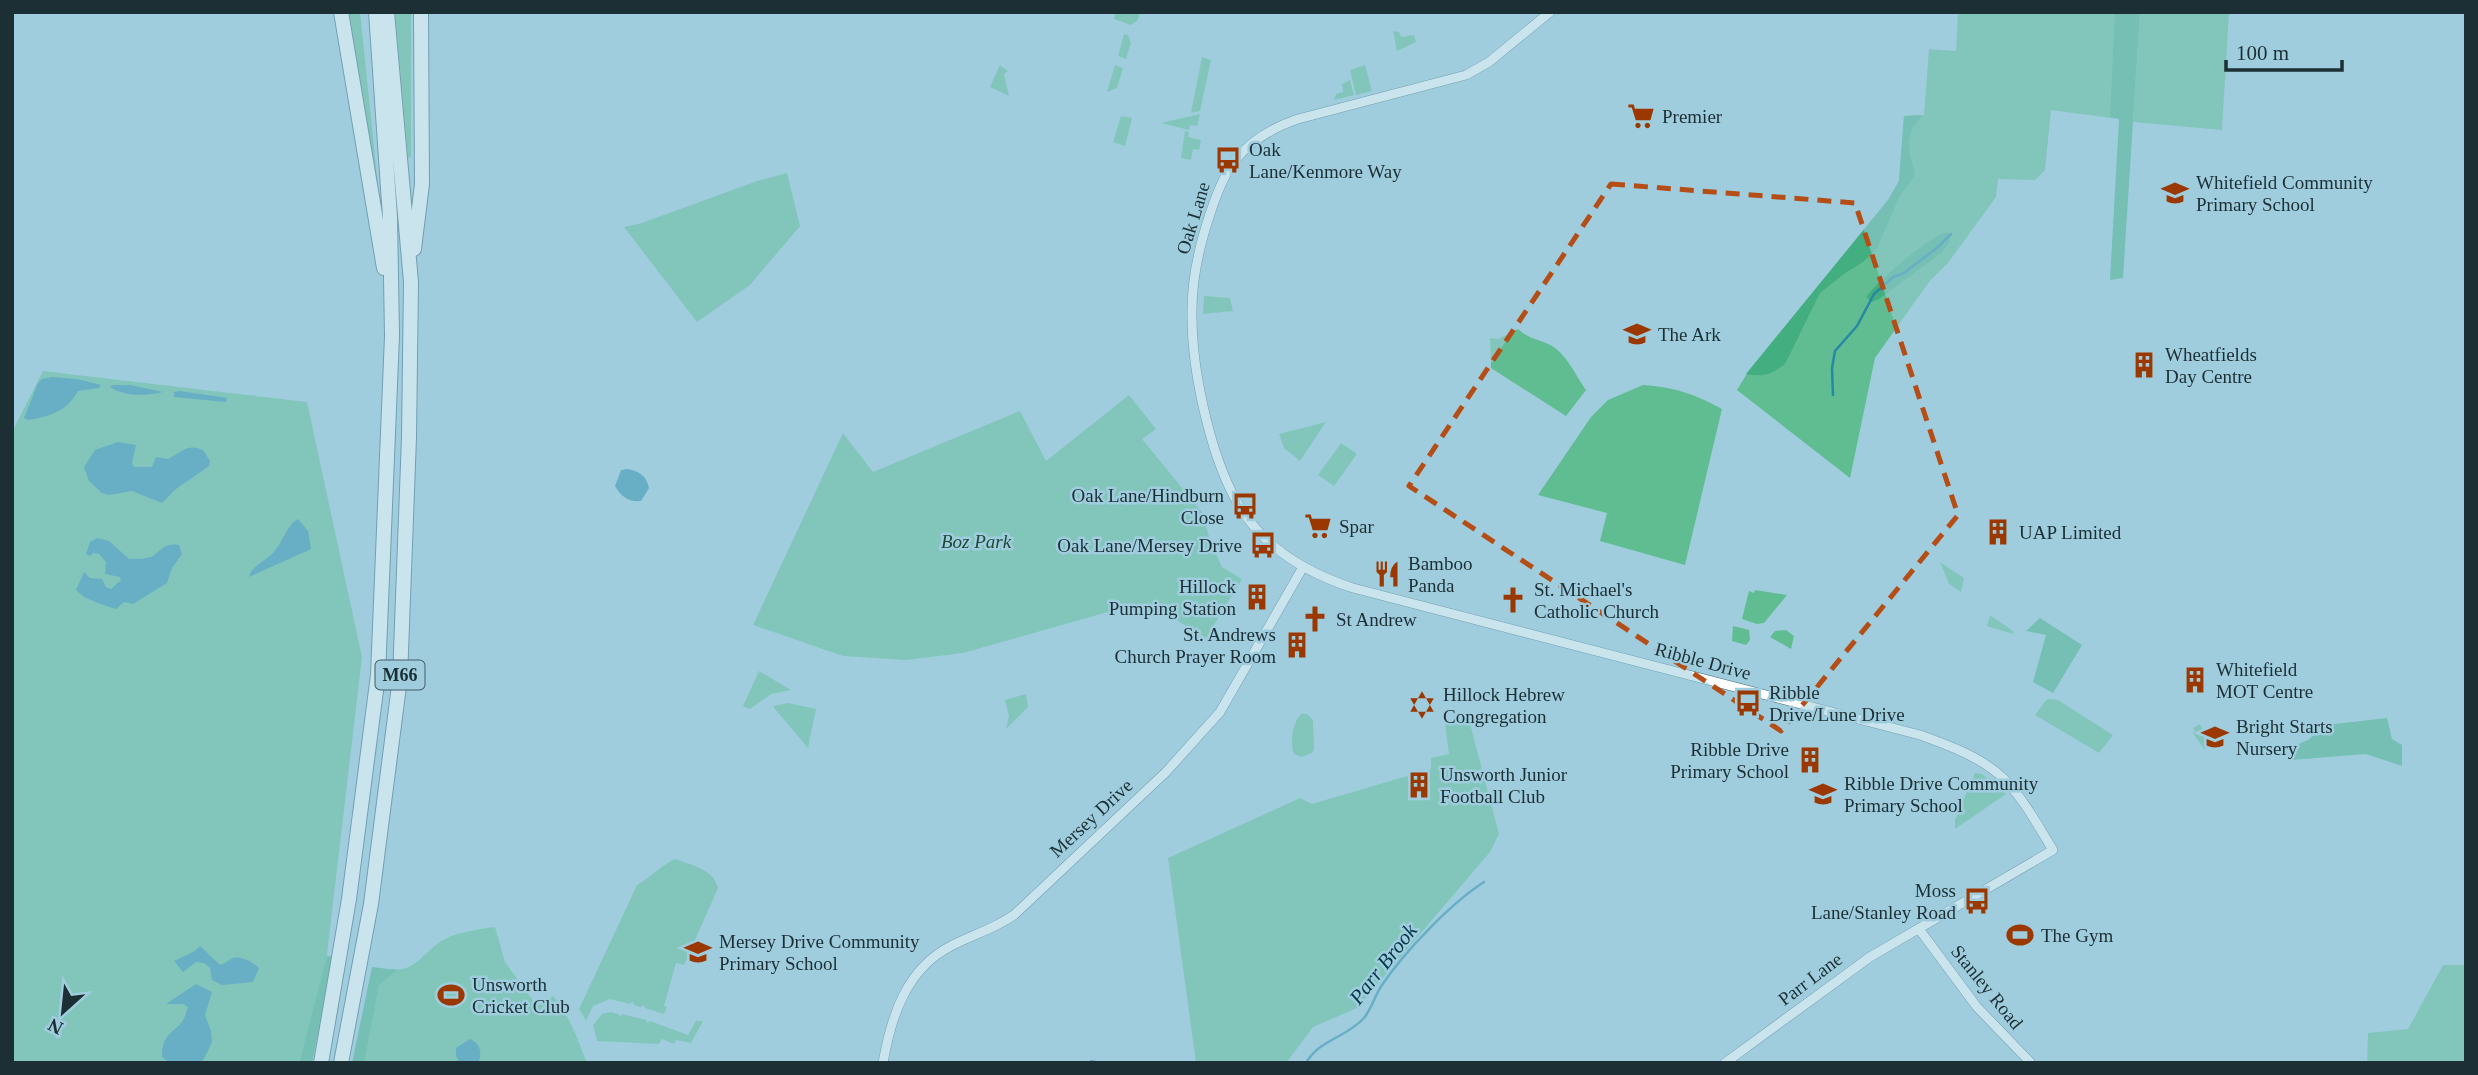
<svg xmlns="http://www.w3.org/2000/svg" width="2478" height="1075" font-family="Georgia,serif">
<rect width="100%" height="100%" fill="#9fcdde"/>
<path fill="#5fbd91" d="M 343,12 L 360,12 L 379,195 Z
M 395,12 L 411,12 L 411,157 L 408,158 Z
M 1116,12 L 1140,12 L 1138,20 L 1131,25 L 1114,19 Z
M 1958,12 L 2126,12 L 2119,119 L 2051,110 L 2045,170 L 2035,180 L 1998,179 L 1996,197 L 1948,263 L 1929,282 L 1875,358 L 1850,478 L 1737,390 L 1748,372 L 1888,200 L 1899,181 L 1904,116 L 1924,115 L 1929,49 L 1956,51 Z
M 2140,12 L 2229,12 L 2222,130 L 2133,122 Z
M 1393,31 L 1399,32 L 1401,37 L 1414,35 L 1416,42 L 1397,51 Z
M 1124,34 L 1128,35 L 1131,43 L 1126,59 L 1118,56 Z
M 1202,57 L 1211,60 L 1200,111 L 1191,113 Z
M 1000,65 L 1008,71 L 1004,74 L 1009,96 L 990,87 Z
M 1115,65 L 1123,68 L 1117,88 L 1107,92 Z
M 1365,65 L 1372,91 L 1356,95 L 1350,70 Z
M 1350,80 L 1354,95 L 1334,100 L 1336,94 L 1343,92 L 1342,84 Z
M 1200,114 L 1197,126 L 1190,125 L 1189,130 L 1161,123 Z
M 1121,116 L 1132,118 L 1125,146 L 1113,142 Z
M 1185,131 L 1189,132 L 1188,137 L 1201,140 L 1199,150 L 1193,149 L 1191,160 L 1181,158 Z
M 787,173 L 800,226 L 750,285 L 697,322 L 624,227 L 642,223 L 757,181 Z
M 1204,296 L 1230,298 L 1233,311 L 1203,314 Z
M 1518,329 C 1530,340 1540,339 1552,346 C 1567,355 1576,376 1586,390 L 1566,416 L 1491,368 L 1490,338 L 1498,339 Z
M 43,371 L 307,402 L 362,657 L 326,963 L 299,1063 L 12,1063 L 12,432 Z
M 1643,385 C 1674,387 1695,394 1722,409 L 1685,565 L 1600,541 L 1607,513 L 1538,495 L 1591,417 L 1608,400 Z
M 1129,395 L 1156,429 L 1142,439 L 1202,512 L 1210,540 L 1222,567 L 1242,579 L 1206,638 L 1166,614 L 1122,608 L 963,653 L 906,660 L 843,656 L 753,625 L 843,433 L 873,472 L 1020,411 L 1046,461 Z
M 1326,422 L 1300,461 L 1284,448 L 1279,434 Z
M 1341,443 L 1357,454 L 1334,486 L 1318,475 Z
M 1940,562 L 1964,578 L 1961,592 L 1949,584 Z
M 1755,590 L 1787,595 L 1764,623 L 1757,624 L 1742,619 L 1749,591 L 1754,593 Z
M 1990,615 L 2013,631 L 2013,634 L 1987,626 Z
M 1733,626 L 1749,630 L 1750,640 L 1746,645 L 1732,641 Z
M 1786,630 L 1794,636 L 1791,649 L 1770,637 L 1775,631 Z
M 759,671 L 791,690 L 771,694 L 750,709 L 743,706 Z
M 1026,694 L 1028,707 L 1006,729 L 1009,716 L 1005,700 Z
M 2047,699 L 2058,700 L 2113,735 L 2099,753 L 2035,715 Z
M 788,703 L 816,709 L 808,748 L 774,708 L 774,706 Z
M 1301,714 L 1307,714 L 1313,720 L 1314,749 L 1312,753 L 1301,757 L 1294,754 C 1289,743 1293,722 1301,714 Z
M 1468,716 L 1499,834 L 1490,852 L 1357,1008 L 1313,1027 L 1287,1062 L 1196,1063 L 1168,858 L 1300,798 L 1312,804 L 1431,769 L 1431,758 L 1449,754 L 1445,724 Z
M 2200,724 L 2207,739 L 2209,737 L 2214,744 L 2204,749 L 2193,733 L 2195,731 L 2193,728 Z
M 1975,773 L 1982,774 L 2006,794 L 1955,829 L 1955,820 Z
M 675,859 C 691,865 714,869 718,888 L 684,965 L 676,963 L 664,1006 L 667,1007 L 664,1014 L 645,1008 L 644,1005 L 641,1007 L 634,1005 L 633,1001 L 630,1004 L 610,999 L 593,1006 L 586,1021 L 579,1009 L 637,885 C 651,877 660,866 675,859 Z
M 495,927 L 505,962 L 537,1006 L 553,996 C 570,1016 577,1038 587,1063 L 362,1063 L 379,985 L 393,969 C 416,973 426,948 445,939 C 459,932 479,929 495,927 Z
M 2443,965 L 2466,965 L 2466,1063 L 2367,1063 L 2368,1033 L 2408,1029 Z
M 611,1012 L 618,1014 L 620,1017 L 622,1014 L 646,1020 L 647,1023 L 650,1021 L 688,1035 L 696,1021 L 703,1021 L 691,1043 L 676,1040 L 674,1044 L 662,1039 L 659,1044 L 597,1041 L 593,1025 L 602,1014 Z"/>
<path fill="#43ae80" d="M 2115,12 L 2140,12 L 2123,278 L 2110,280 L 2119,119 L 2110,117 Z
M 1923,115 L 1913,127 L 1909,141 L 1910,156 L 1915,173 L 1914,177 L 1899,197 L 1877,249 L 1863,262 L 1844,274 L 1820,293 L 1785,364 C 1771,375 1763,377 1746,374 L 1888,200 L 1899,181 L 1904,116 Z
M 1948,232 L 1950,242 L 1941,253 L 1879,299 L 1872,302 L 1866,297 C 1877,282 1930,235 1948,232 Z
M 2040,618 L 2082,645 L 2053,693 L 2033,682 L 2046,635 L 2026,631 Z
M 2387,718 L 2392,739 L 2402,745 L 2402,766 L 2366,754 L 2291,760 L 2291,747 L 2308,740 L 2326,725 Z
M 327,956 L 334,957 L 312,1063 L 299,1063 Z
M 372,967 L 397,970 L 379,985 L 364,1063 L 352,1063 Z"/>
<path fill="#2688a5" d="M 52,377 L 77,379 L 101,385 L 99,388 L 78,391 C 68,411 48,417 28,420 L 24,418 L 38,383 L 42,379 Z
M 113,385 L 130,385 L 163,392 C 146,396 125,397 110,387 Z
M 180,391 L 227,398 L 226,402 L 174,397 L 174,392 Z
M 118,442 L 136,445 L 132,463 L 134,467 L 152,467 L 156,457 L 168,459 C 182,452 187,443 203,450 L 210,461 L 209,466 L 176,489 L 162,503 L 132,491 L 109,495 L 102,493 L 89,481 L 84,467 L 95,450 Z
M 627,469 C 639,471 646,475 649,488 L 641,501 C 629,502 621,497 615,486 L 621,470 Z
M 298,519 L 308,531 L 311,549 L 249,577 C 251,566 264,562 272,554 C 282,544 287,525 298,519 Z
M 97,538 L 109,541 L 129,559 C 135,559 148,559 153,556 C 163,549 164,543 179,545 L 182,554 L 172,568 L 167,583 L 133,604 L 124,602 L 116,609 C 103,605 85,600 76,590 L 84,572 L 90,578 L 102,579 L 106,587 L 111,589 L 121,580 L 120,577 L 105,574 L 106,562 L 99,554 L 93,553 L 90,556 L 86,554 L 90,542 Z
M 200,946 L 220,965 C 224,964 227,961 231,959 C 240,954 252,962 259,968 L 253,982 L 222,985 L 212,980 L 210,968 L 204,963 L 196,962 L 183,972 L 174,961 L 195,951 Z
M 196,984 L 212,992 L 205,1015 L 211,1031 L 212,1042 L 204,1059 L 200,1063 L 170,1063 L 162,1057 C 162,1036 169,1036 181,1023 C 185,1019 186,1012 188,1007 L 183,1004 L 166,1004 Z
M 470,1039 C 480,1043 482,1052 479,1061 L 460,1063 L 456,1056 L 456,1048 Z"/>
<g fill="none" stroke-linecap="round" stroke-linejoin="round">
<path stroke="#2688a5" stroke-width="2.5" d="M 1833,395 L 1832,368 L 1835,351 L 1857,326 L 1874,294 L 1893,277 L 1904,273 L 1938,247 L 1951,234
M 1091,1061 L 1100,1063
M 1306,1063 C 1320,1039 1346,1038 1364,1018 C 1372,1008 1375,995 1382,985 C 1404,952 1451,903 1484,882"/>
<g stroke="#3c6776" stroke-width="10">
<path id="minor" d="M 1550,12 L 1489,62 L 1466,75 L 1298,119 C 1274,127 1253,139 1236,159 C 1224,174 1217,193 1211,211 C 1200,243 1192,276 1192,310 C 1191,370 1212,471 1248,519 C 1274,554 1313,575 1353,588 L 1920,735 C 1948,745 1981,757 2003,778 C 2024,799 2038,826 2053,850 L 1870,957 L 1725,1063
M 1919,929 L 1977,1007 L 2031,1063
M 883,1063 C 891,1017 906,969 951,946 C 972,935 994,929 1014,915 L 1166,772 L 1220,712 L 1303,567"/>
</g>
<g stroke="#3c6776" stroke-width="16">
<path id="highway" d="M 341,12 L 384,268
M 414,249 L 422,184 L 421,12
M 321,1063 L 349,899 L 378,675 L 392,336 L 390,217 L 376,12
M 341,1063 L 371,904 L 400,678 L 409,437 L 411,282 L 387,12"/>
</g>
<use href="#minor" stroke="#fff" stroke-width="9"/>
<use href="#highway" stroke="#fff" stroke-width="14"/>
</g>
<path d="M0 0H2478V1075H0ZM 1611,184 L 1855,203 L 1958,515 L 1781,731 L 1409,486 Z" fill="#9fcdde" fill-opacity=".55" fill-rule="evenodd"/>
<path fill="none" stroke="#b54e16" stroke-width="5" stroke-dasharray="14 9" stroke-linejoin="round" d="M 1611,184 L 1855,203 L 1958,515 L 1781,731 L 1409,486 Z"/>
<defs>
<g id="supermarket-bare" transform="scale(2.1)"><path d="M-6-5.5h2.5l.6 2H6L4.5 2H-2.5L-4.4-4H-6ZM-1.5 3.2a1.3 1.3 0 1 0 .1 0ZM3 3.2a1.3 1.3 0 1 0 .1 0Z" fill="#9b3800" stroke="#9fcdde" stroke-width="2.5" paint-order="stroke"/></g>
<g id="bus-bare" transform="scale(2.1)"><path d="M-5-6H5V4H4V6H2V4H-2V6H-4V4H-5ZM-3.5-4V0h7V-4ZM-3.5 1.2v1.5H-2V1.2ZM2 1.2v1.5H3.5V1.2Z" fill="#9b3800" stroke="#9fcdde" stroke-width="2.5" paint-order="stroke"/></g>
<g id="school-bare" transform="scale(2.1)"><path d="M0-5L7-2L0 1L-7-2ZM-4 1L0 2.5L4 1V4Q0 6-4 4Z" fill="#9b3800" stroke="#9fcdde" stroke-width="2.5" paint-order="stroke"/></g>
<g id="building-bare" transform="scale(2.1)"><path d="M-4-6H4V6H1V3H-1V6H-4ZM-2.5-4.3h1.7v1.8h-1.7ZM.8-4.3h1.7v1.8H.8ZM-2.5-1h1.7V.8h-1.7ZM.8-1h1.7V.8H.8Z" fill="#9b3800" stroke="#9fcdde" stroke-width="2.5" paint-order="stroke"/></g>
<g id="restaurant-bare" transform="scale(2.1)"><path d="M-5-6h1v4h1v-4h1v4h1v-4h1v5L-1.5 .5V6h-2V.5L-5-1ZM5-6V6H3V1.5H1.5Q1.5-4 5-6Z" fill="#9b3800" stroke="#9fcdde" stroke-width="2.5" paint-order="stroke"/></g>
<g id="church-bare" transform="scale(2.1)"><path d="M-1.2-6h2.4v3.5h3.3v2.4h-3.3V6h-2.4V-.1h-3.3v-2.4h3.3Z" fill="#9b3800" stroke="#9fcdde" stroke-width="2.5" paint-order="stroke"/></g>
<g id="synagogue-bare" transform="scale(2.1)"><path d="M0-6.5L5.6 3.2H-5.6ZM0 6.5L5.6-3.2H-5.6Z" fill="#9b3800" stroke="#9fcdde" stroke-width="2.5" paint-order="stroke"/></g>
<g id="stadium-bare" transform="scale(2.1)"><path d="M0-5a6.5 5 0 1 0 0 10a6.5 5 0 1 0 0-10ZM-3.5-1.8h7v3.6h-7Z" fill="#9b3800" stroke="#9fcdde" stroke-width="2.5" paint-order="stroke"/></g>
</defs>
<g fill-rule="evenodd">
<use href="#supermarket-bare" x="1641" y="116"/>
<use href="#bus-bare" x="1228" y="160"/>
<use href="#school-bare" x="2175" y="193"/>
<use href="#school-bare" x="1637" y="334"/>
<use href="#building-bare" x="2144" y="365"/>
<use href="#bus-bare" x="1245" y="506"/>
<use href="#supermarket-bare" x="1318" y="526"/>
<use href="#building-bare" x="1998" y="532"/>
<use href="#bus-bare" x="1263" y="545"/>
<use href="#restaurant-bare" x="1387" y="574"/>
<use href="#building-bare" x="1257" y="597"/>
<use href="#church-bare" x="1513" y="600"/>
<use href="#church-bare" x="1315" y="619"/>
<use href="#building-bare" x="1297" y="645"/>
<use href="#building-bare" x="2195" y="680"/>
<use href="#bus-bare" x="1748" y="703"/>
<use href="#synagogue-bare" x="1422" y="705"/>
<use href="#school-bare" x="2215" y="737"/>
<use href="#building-bare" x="1810" y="760"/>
<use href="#building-bare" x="1419" y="785"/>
<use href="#school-bare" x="1823" y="794"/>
<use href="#bus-bare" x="1977" y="901"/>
<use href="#stadium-bare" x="2020" y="935"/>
<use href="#school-bare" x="698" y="952"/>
<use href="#stadium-bare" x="451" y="995"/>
</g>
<g text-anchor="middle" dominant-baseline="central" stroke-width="5" stroke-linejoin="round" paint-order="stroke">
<rect fill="#9fcdde" stroke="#435e68" stroke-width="2" x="375.5" y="660.5" width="49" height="29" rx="5"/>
<g font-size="18" font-weight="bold" fill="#1c2f35">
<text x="400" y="675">M66</text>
</g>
<g font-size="19" fill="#1c2f35" stroke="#9fcdde" text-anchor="start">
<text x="1662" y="116">Premier</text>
<text x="1249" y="149">Oak<tspan x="1249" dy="22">Lane/Kenmore Way</tspan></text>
<text x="2196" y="182">Whitefield Community<tspan x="2196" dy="22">Primary School</tspan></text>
<text x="1658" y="334">The Ark</text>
<text x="2165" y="354">Wheatfields<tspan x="2165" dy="22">Day Centre</tspan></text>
<text x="1224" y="495" text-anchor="end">Oak Lane/Hindburn<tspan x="1224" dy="22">Close</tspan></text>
<text x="1339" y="526">Spar</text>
<text x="2019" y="532">UAP Limited</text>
<text x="1242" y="545" text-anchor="end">Oak Lane/Mersey Drive</text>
<text x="1408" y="563">Bamboo<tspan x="1408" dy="22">Panda</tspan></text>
<text x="1236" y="586" text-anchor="end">Hillock<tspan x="1236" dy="22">Pumping Station</tspan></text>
<text x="1534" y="589">St. Michael's<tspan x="1534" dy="22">Catholic Church</tspan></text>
<text x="1336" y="619">St Andrew</text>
<text x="1276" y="634" text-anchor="end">St. Andrews<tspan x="1276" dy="22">Church Prayer Room</tspan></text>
<text x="2216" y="669">Whitefield<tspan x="2216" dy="22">MOT Centre</tspan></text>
<text x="1769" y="692">Ribble<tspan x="1769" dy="22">Drive/Lune Drive</tspan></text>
<text x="1443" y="694">Hillock Hebrew<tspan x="1443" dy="22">Congregation</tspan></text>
<text x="2236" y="726">Bright Starts<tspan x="2236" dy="22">Nursery</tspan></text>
<text x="1789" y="749" text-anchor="end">Ribble Drive<tspan x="1789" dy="22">Primary School</tspan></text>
<text x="1440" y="774">Unsworth Junior<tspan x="1440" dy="22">Football Club</tspan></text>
<text x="1844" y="783">Ribble Drive Community<tspan x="1844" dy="22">Primary School</tspan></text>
<text x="1956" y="890" text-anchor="end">Moss<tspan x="1956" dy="22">Lane/Stanley Road</tspan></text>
<text x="2041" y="935">The Gym</text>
<text x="719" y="941">Mersey Drive Community<tspan x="719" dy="22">Primary School</tspan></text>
<text x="472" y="984">Unsworth<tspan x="472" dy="22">Cricket Club</tspan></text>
</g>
<g font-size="19" fill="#1c2f35" stroke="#9fcdde">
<text transform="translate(1193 218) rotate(-73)">Oak Lane</text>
<text transform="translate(1703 661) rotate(15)">Ribble Drive</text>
<text transform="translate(1091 818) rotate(-43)">Mersey Drive</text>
<text transform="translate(1810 979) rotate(-37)">Parr Lane</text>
<text transform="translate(1987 987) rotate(51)">Stanley Road</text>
</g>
<g font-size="19" font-style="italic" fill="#1e4a36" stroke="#9fcdde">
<text x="976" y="541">Boz Park</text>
</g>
<g font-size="21" font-style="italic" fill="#003948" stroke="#9fcdde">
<text transform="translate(1383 964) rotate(-52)">Parr Brook</text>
</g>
</g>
<rect width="2478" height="1075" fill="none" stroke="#1c2f35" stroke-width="28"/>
<g transform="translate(63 1012) rotate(207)" stroke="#9fcdde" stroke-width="5" paint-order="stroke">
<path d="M0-5L12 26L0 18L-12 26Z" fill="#1c2f35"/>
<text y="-10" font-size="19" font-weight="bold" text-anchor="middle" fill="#1c2f35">N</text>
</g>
<path d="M2226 60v10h116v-10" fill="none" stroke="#1c2f35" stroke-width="3.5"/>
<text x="2236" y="60" font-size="21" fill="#1c2f35" stroke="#9fcdde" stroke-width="5" paint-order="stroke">100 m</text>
</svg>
